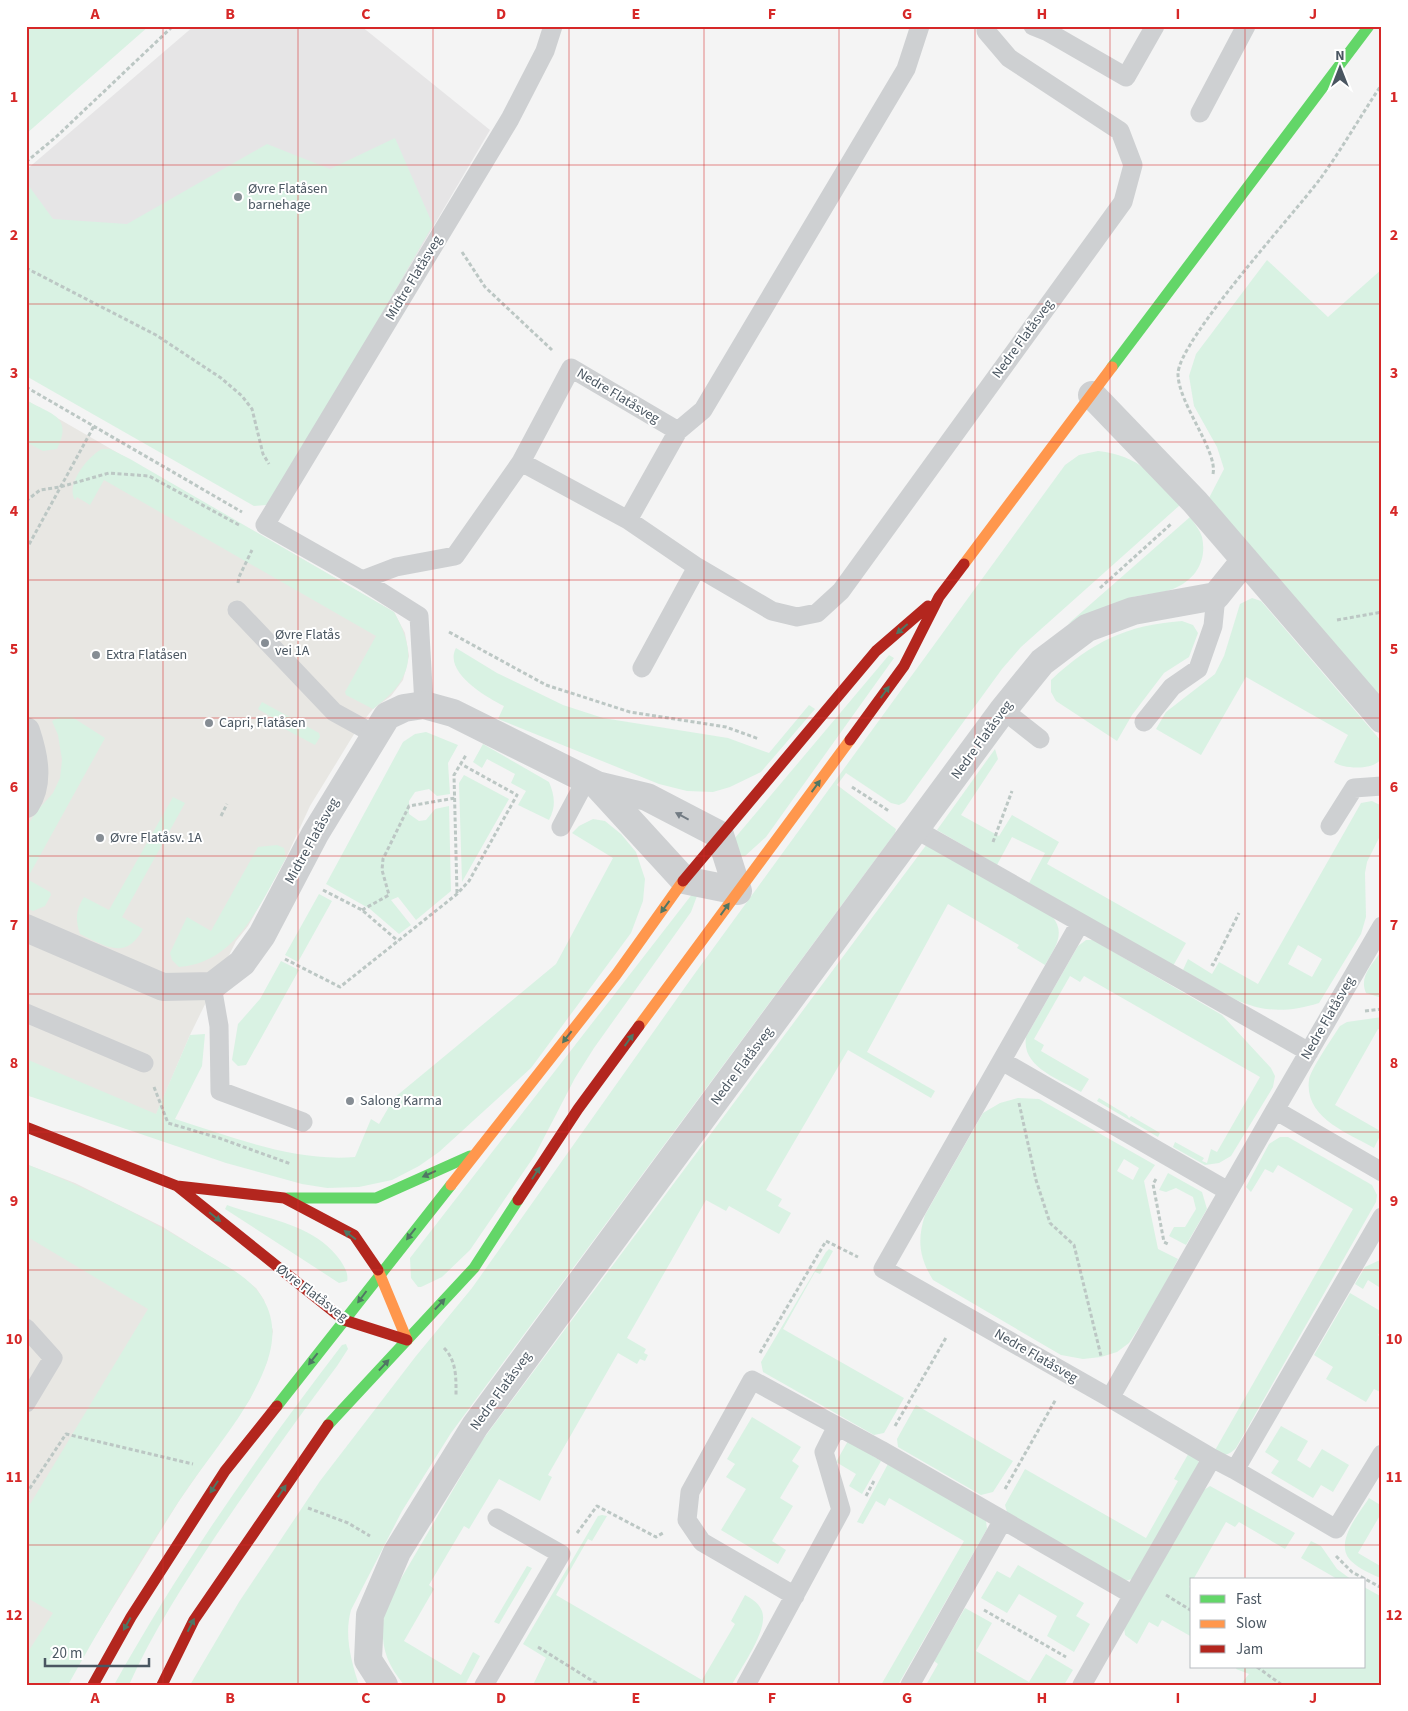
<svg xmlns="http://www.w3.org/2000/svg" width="1408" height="1711" font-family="'Source Sans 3',sans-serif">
<rect width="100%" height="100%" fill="#f4f4f4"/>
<path fill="#e8e7e3" d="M 26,400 L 394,612 L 405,633 L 409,656 L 403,680 L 391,696 L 373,709 L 359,726 L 310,806 L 286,858 L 248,926 L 236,941 L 190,1035 L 156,1115 L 51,1102 L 26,1095 Z
M 26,1164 L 75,1183 L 163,1227 L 237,1273 L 256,1288 L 264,1300 L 273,1331 L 267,1362 L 250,1399 L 179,1501 L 94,1638 L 26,1655 Z"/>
<path fill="#e6e5e6" d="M 194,26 L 361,26 L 490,130 L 329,404 L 26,229 L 26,170 Z"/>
<path fill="#d9f2e3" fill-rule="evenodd" d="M 26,26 L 149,26 L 26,134 Z
M 395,138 L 433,225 L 273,501 L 266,505 L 254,506 L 26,376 L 26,182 L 53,219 L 127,224 L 267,144 L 330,169 Z
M 1267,260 L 1328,317 L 1382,269 L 1382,702 L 1209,498 L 1224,469 L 1217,447 L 1194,406 L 1189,376 L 1196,354 Z
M 26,400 C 52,415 73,416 57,449 L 43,451 L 26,442 Z
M 102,449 L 110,449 L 130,459 L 394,612 C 418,655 412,680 373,709 L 346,695 L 345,692 L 376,636 L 104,480 L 90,505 L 77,497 L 75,500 C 65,485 88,456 102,449 Z
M 1098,451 C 1140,456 1153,475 1180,505 L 1021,647 L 1002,669 L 905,802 L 899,805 L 891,803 L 846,773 L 837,785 L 896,829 L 895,833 L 451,1433 L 402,1511 L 351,1610 C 344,1635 351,1661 359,1685 L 190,1685 L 239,1602 L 320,1481 L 416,1356 L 472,1288 L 693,976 L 1065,465 L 1079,455 Z
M 1190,517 C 1194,523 1200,530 1202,537 C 1208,564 1192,584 1167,591 C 1156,594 1144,594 1133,597 C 1110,605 1089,613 1068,624 Z
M 1252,598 L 1261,601 L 1382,742 C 1382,747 1383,754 1381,758 C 1376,771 1342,769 1334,762 L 1348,735 L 1246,677 L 1201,755 L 1156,729 L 1166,712 L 1215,674 L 1224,656 L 1240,604 Z
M 1182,621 L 1193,625 L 1198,633 L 1189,657 L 1164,673 L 1132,715 L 1117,741 L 1056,701 L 1051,692 L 1051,680 C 1092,642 1126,625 1182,621 Z
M 456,648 L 497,673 L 563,705 L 603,718 L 728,738 L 769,753 L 809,705 L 815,709 L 761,772 L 730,787 L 713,792 L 687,791 L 659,784 L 498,719 L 504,706 C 486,697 443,672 456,648 Z
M 889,655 L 894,658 L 766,837 L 745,856 L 734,857 L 729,845 Z
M 262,702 L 319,733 L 320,737 L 315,745 L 283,728 L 285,725 L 258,709 Z
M 60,717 L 72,717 L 105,738 L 27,879 L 50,892 L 51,895 L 45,906 L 33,911 L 26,908 L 26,828 L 36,812 L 53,793 L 60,778 L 62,760 L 58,735 L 52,721 Z
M 426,732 L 458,745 L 448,763 L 450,794 L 437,796 L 429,789 L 415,792 L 409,801 L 409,814 L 419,821 L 426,820 L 435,809 L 449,806 L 451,891 L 416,920 L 398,897 L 391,900 L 411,925 L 399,934 L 370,909 L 326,884 L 403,742 L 415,734 Z
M 483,744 L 549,782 C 555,796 556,807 549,820 L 518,805 L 526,791 L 511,783 L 515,774 L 487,759 L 482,768 L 473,762 Z
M 995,749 L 998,759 L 961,815 L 999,836 L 1012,815 L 1059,842 L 1047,864 L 1186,943 L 1173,966 L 1029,883 L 1045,853 L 1012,837 L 997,865 L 937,830 Z
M 464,775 L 509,799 L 462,882 L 459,783 Z
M 173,797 L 185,803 L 122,917 L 143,929 C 126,961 105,946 80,934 C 75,919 76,910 84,897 L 109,910 Z
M 1372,801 L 1382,806 L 1382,832 L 1367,862 L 1365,873 L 1366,917 L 1361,934 L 1319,1003 C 1258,1022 1233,998 1183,970 L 1188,959 L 1212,974 L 1219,962 L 1258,984 L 1361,803 ZM 1298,945 L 1322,959 L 1312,977 L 1288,964 Z
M 593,819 L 605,821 L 621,834 L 636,852 L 645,879 L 643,901 L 631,933 L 531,1068 L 439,1152 L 419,1166 L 392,1180 L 359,1187 L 327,1188 L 302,1184 L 226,1163 L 26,1095 L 26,1059 L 156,1114 L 190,1035 L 205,1034 L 202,1066 L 175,1119 C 233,1137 293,1162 355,1157 L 371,1119 L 379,1124 L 394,1098 L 556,964 L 613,858 L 572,833 L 579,826 Z
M 927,844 L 1051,915 C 1067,933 1055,947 1045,965 L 1017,948 L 1019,945 L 948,904 L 867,1052 L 935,1091 L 931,1098 L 848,1050 L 766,1190 L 782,1199 L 778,1206 L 791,1213 L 779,1234 L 729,1206 L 726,1211 L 706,1200 L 627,1338 L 646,1349 L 644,1353 L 648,1355 L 645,1361 L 640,1359 L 637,1364 L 618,1353 L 548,1475 L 552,1477 L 540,1501 L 499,1479 L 469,1529 L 464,1526 L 429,1585 L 434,1589 L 404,1641 L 461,1675 L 473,1652 L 480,1656 L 465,1685 L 404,1685 C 382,1658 380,1640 385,1606 L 481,1442 Z
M 277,845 L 284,848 L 286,858 C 261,902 237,963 179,967 L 172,960 L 170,953 L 187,917 L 211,931 L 258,847 Z
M 693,893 L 697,896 L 691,912 L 594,1048 L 575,1078 L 535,1155 L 470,1250 L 442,1277 L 421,1287 L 418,1287 L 411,1278 L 410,1258 Z
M 319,894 L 332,901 L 298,962 L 285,955 Z
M 1086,940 L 1093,940 L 1222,1015 L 1271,1068 L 1275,1076 L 1273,1087 L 1231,1156 L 1219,1163 L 1205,1165 L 1173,1147 L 1175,1142 L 1204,1158 L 1202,1161 L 1207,1163 L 1211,1149 L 1217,1152 L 1260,1077 L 1084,976 L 1080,982 L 1070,976 L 1034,1039 L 1044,1045 L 1041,1051 L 1089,1079 L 1081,1092 C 1059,1079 1021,1067 1026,1037 L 1078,946 Z
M 1380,953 L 1382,953 L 1382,998 L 1366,993 C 1359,977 1371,966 1380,953 Z
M 281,961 L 299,970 L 246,1065 L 238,1066 L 232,1060 L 238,1024 L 260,999 Z
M 1382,1017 L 1382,1030 L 1378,1029 L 1335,1105 L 1382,1132 L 1374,1148 C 1348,1133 1304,1118 1309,1080 C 1310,1070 1333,1037 1340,1026 L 1347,1022 Z
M 1018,1098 L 1039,1099 L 1155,1165 L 1144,1181 L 1158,1249 L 1178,1259 L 1158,1298 L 1129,1343 L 1117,1352 L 1101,1357 L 1083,1359 L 1061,1355 L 933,1280 C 919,1257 917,1240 925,1215 L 983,1113 L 1000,1103 ZM 1124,1159 L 1139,1168 L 1133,1180 L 1117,1171 Z
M 1099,1098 L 1127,1115 L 1129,1118 L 1131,1116 L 1160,1133 L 1158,1137 L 1097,1101 Z
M 1280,1137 L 1288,1137 L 1372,1185 L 1377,1195 L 1376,1202 L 1236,1448 C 1228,1456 1224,1456 1214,1452 L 1353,1209 L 1278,1165 L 1273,1173 L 1265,1169 L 1251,1192 L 1246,1187 L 1269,1144 Z
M 26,1164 C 90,1189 150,1219 208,1255 C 228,1267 251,1278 263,1299 C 278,1324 273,1350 262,1375 C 242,1421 206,1459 179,1501 C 140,1560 103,1622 68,1685 L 26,1685 L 26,1655 L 53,1613 L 26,1597 L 26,1505 L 29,1506 L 148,1309 L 26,1236 Z
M 1168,1173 L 1202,1192 L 1207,1209 L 1186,1245 L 1169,1236 L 1174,1227 L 1185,1227 L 1196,1209 L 1193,1197 L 1176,1188 L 1166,1192 L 1159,1190 Z
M 227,1205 C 266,1219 315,1224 340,1260 C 344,1266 349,1274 347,1281 L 339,1283 L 225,1209 Z
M 829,1249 L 833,1251 L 820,1274 L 815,1272 L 783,1329 L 904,1398 L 884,1433 L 874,1435 L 763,1372 L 761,1362 L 826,1252 Z
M 1382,1259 L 1382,1289 L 1368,1280 L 1363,1289 L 1355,1284 L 1365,1267 Z
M 1350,1293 L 1382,1312 L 1382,1329 L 1378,1335 L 1382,1338 L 1382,1393 L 1374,1389 L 1366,1402 L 1326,1379 L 1333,1367 L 1314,1355 Z
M 346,1344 L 348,1349 L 337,1366 C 295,1422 254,1479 215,1537 C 184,1584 152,1633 129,1685 L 114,1685 C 181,1565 259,1453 342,1345 Z
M 916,1405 L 1013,1461 L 993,1492 L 981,1495 L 898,1447 L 897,1439 Z
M 752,1417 L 801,1447 L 792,1461 L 799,1466 L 780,1498 L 793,1506 L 772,1541 L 786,1550 L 778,1564 L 721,1530 L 746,1489 L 726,1477 L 735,1464 L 727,1459 Z
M 1281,1426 L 1308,1441 L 1297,1460 L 1310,1468 L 1322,1449 L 1349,1465 L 1333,1492 L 1321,1485 L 1313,1498 L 1271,1473 L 1279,1461 L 1265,1452 Z
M 848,1441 L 881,1461 L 862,1494 L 849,1486 L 856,1474 L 836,1462 Z
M 1190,1451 L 1198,1458 L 1199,1464 L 1133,1579 L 1124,1581 L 1007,1512 L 1005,1505 L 1025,1469 L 1146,1538 L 1178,1481 L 1174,1479 Z
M 889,1462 L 986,1521 L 987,1529 L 898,1685 L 881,1685 L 964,1541 L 889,1498 L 885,1506 L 876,1501 L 863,1524 L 857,1522 Z
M 1210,1486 L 1295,1533 L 1285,1549 L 1239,1522 L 1235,1527 L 1226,1522 L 1189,1587 L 1192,1589 L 1192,1637 L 1162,1620 L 1158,1627 L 1149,1622 L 1137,1644 L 1125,1635 L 1124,1627 L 1201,1492 Z
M 1369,1498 L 1382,1506 L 1382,1512 L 1358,1553 L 1382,1567 L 1382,1579 C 1372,1574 1359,1569 1351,1561 C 1333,1543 1359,1514 1369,1498 Z
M 602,1515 L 607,1516 L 592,1541 L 588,1539 L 556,1595 L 702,1680 L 735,1624 L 731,1621 L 745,1595 C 752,1599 759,1603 762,1611 C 769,1630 741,1667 732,1685 L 533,1685 L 546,1658 L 523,1644 L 598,1516 Z
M 1311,1541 L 1321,1546 L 1337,1569 L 1352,1580 L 1339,1580 L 1301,1558 Z
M 1018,1565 L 1084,1603 L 1076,1616 L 1090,1624 L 1074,1652 L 1047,1636 L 1057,1616 L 1019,1594 L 1007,1613 L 981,1598 L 997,1571 L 1010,1578 Z
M 527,1566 L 532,1568 L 499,1624 L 494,1622 Z
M 1364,1587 L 1382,1597 L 1382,1685 L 1240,1685 L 1249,1674 L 1236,1669 L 1237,1667 L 1364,1667 Z
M 965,1608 L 992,1623 L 976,1651 L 1029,1682 L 1046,1654 L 1073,1670 L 1064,1685 L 926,1685 L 938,1664 L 934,1661 Z"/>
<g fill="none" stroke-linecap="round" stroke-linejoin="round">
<path stroke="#bcc7c4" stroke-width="3" stroke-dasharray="4 2.5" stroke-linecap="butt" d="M 26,162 L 56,137 L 173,26
M 462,252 L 485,287 L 552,350
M 26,268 L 156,335 L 221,378 L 242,396 L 252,409 L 263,454 L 269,464
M 26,387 L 242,512
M 1213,474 C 1218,451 1178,403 1178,374 C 1178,341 1294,214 1320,179 C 1342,149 1361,115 1382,84
M 26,501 L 40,490 L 60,487 L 109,473 L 149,476 L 239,525
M 26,550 L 94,426
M 238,583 L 239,577 L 252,550
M 1100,588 L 1171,524
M 1337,620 L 1382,612
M 449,632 L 546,685 L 630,712 L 726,727 L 759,739
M 852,787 L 889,811
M 221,816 L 227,804
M 993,842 L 1012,791
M 323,890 L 362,910 L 398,941
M 457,893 L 454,775 L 466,755
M 362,910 L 389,895 L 382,870 L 383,859 L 409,806 L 455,798
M 285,959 L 340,987 L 457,894 L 469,881 L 517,795 L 461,764
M 1211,964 L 1213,965 L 1239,913
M 1365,1011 L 1382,1009
M 154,1087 L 168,1123 L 219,1138 L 291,1164
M 1019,1103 L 1036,1180 L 1050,1223 L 1074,1245 L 1101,1356
M 1156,1179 L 1153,1184 L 1164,1242 L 1168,1244
M 444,1348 C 457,1361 456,1379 456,1396
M 760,1353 L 826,1241 L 858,1257
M 895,1426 L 947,1336
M 1005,1489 L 1056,1399
M 26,1494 L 66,1434 L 193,1464
M 866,1496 L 875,1479
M 308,1508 L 348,1523 L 370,1536
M 577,1533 L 597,1506 L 656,1537 L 663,1533
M 1336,1556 L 1352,1572 L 1382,1588
M 1166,1595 L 1192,1611
M 984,1610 L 1066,1657
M 538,1647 L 599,1685
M 1257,1667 L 1282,1685"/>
<path stroke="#ced0d2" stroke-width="19" d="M 1033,26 L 1048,32 L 1126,77 L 1155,26
M 1200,113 L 1246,26
M 521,462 L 571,368 L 678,431
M 628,520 L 697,567 L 772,611 L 797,617 L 817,613 L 841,591 L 1123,202 L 1133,165 L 1120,131 L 1009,58 L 986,31 L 986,26
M 362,580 L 396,567 L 455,556 L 521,462 L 628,520 L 678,431 L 703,410 L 906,69 L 920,26
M 237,610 L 334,712 L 374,734
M 642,668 L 697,567
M 424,705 L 419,616 L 362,580 L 265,525 L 510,119 L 545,51 L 553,26
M 1003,710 L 1040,739
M 1144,722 L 1172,687 L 1198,669 L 1213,626 L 1216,596
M 1330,826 L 1354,788 L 1382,786
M 561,827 L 586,780
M 917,830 L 1309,1052
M 1080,923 L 883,1269 L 1110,1398 L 1275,1110
M 1382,926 L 1275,1110 L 1382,1172
M 212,986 L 219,1026 L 220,1091 L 303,1122
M 26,1013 L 144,1063
M 1002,1061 L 1228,1191
M 1382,1217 L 1235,1470 L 1336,1529 L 1382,1454
M 26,1328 L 53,1358 L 26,1403
M 1110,1398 L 1212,1458
M 795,1596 L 702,1542 L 687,1520 L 690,1492 L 752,1380 L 881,1450 L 1133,1595 L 1212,1458 L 1235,1470
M 484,1685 L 561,1554 L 497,1518
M 746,1685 L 841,1510 L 824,1452 L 837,1426
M 910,1685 L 1003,1520
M 1082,1685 L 1133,1595"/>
<path stroke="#ced0d2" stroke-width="28" d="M 1092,395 L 1195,502 L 1382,719
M 26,731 C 34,755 40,782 26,804
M 26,928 L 163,987 L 212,986 L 242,963 L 262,935 L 315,834 L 387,716 L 404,708 L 424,705 L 453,713 L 597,785 L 647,797 L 720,835 L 738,891 L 684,880 L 597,785
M 384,1685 L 368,1660 L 370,1615 L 397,1552 L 475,1426 L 1003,710 L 1042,662 L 1087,628 L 1133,611 L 1216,596 L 1245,560"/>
<path stroke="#63d668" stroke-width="11" d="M 1112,367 L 1369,26
M 287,1198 L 376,1198 L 470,1156
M 277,1406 L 451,1185
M 328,1425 L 474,1268 L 518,1200"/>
<path stroke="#ff974d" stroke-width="11" d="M 964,564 L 1112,367
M 639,1026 L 850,740
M 451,1185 L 616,975 L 683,881
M 378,1270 L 407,1340"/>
<path stroke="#b3261e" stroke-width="11" d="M 850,740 L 904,666 L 939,597 L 964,564
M 683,881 L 876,651 L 928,606
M 26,1127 L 177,1186 L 284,1198 L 354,1235 L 378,1270
M 177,1186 L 344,1320 L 407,1340
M 518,1200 L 578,1109 L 639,1026
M 93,1685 L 131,1617 L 225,1471 L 277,1406
M 162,1685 L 194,1620 L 328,1425"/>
</g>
<defs><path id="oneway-solid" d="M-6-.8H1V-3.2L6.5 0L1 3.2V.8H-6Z" transform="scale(1.25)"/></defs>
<g fill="#507663">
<use href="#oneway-solid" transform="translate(902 629) rotate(139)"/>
<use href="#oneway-solid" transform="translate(885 692) rotate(-54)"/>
<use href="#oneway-solid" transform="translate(816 786) rotate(-54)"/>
<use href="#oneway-solid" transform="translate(665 907) rotate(126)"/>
<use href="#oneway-solid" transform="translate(725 909) rotate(-54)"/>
<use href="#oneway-solid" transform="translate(567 1037) rotate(128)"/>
<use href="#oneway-solid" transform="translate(629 1040) rotate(-54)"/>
<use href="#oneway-solid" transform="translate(536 1173) rotate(-57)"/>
<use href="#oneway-solid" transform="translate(429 1174) rotate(156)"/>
<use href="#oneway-solid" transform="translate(215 1217) rotate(39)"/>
<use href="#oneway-solid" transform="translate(411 1234) rotate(128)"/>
<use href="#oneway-solid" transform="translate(350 1235) rotate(-143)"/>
<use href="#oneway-solid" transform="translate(362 1297) rotate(127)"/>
<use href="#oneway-solid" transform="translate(440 1304) rotate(-47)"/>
<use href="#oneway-solid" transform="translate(313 1359) rotate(128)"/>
<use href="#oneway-solid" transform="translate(384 1365) rotate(-47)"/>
<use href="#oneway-solid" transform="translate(214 1487) rotate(123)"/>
<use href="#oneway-solid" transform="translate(282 1491) rotate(-56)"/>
<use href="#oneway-solid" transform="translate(127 1624) rotate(119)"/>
<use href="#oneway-solid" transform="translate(191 1625) rotate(-63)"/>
</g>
<use fill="#727b83" href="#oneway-solid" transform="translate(682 816) rotate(-152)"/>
<path fill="none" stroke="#d62828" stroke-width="1" stroke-opacity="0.55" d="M 163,26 L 163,1685M 298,26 L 298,1685M 433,26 L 433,1685M 569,26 L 569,1685M 704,26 L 704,1685M 839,26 L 839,1685M 975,26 L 975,1685M 1110,26 L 1110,1685M 1245,26 L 1245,1580M 26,165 L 1382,165M 26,304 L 1382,304M 26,442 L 1382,442M 26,580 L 1382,580M 26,718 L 1382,718M 26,856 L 1382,856M 26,994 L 1382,994M 26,1132 L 1382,1132M 26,1270 L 1382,1270M 26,1408 L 1382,1408M 26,1545 L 1382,1545M 1245,1667 L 1245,1685"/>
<g fill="#868d94" stroke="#fff" stroke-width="2">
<circle cx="238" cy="197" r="5"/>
<circle cx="265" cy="643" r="5"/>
<circle cx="96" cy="655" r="5"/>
<circle cx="209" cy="723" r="5"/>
<circle cx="100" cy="838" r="5"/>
<circle cx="350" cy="1101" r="5"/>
</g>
<g text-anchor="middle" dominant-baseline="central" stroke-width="4" stroke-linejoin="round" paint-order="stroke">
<g font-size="14" fill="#4a5661" stroke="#fff" text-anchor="start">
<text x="248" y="189">Øvre Flatåsen<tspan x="248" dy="16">barnehage</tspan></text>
<text x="275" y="635">Øvre Flatås<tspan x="275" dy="16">vei 1A</tspan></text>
<text x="106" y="655">Extra Flatåsen</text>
<text x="219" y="723">Capri, Flatåsen</text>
<text x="110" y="838">Øvre Flatåsv. 1A</text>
<text x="360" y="1101">Salong Karma</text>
</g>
<g font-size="14" fill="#4a5661" stroke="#fff">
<text transform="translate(414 278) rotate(-59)">Midtre Flatåsveg</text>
<text transform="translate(1023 339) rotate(-54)">Nedre Flatåsveg</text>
<text transform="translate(618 396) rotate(31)">Nedre Flatåsveg</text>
<text transform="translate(982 740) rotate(-54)">Nedre Flatåsveg</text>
<text transform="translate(312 841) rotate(-61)">Midtre Flatåsveg</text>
<text transform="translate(1328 1018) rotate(-60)">Nedre Flatåsveg</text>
<text transform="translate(742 1066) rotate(-53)">Nedre Flatåsveg</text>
<text transform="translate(312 1293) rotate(37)">Øvre Flatåsveg</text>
<text transform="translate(1036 1356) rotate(30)">Nedre Flatåsveg</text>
<text transform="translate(501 1391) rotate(-54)">Nedre Flatåsveg</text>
</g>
</g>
<rect width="1408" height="1711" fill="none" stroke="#ffffff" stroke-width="55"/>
<rect x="1190" y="1578" width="175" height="90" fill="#ffffff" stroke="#b7bbc0"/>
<rect x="1200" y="1595" width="25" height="8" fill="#63d668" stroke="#b7bbc0"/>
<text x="1236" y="1604" font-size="15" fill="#4a5661">Fast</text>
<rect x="1200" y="1620" width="25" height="8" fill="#ff974d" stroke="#b7bbc0"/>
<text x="1236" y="1628" font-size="15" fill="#4a5661">Slow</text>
<rect x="1200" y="1645" width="25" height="8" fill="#b3261e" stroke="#b7bbc0"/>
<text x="1236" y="1654" font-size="15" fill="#4a5661">Jam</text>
<g transform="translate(1340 68)" stroke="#ffffff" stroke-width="4" paint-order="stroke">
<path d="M0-4L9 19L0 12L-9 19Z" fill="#4a5661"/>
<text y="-8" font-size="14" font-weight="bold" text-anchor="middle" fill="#4a5661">N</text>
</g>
<path d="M45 1658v8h104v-8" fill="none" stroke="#4a5661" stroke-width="2.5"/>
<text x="52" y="1658" font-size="15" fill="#4a5661" stroke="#ffffff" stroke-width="4" paint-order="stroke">20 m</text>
<rect x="28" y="28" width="1352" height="1656" fill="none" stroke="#d62828" stroke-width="2"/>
<g font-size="16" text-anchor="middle" font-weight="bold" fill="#d62828">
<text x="95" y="19">A</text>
<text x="230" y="19">B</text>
<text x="366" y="19">C</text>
<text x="501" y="19">D</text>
<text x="636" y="19">E</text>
<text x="772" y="19">F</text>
<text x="907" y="19">G</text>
<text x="1042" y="19">H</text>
<text x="1178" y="19">I</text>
<text x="1313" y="19">J</text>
<text x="14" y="102">1</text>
<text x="1394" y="102">1</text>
<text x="14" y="240">2</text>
<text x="1394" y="240">2</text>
<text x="14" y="378">3</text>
<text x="1394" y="378">3</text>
<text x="14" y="516">4</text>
<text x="1394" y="516">4</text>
<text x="14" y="654">5</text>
<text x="1394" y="654">5</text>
<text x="14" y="792">6</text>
<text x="1394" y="792">6</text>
<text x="14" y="930">7</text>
<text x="1394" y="930">7</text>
<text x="14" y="1068">8</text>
<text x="1394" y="1068">8</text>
<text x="14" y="1206">9</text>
<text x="1394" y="1206">9</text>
<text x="14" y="1344">10</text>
<text x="1394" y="1344">10</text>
<text x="14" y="1482">11</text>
<text x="1394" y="1482">11</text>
<text x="14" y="1620">12</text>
<text x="1394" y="1620">12</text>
<text x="95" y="1703">A</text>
<text x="230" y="1703">B</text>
<text x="366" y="1703">C</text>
<text x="501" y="1703">D</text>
<text x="636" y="1703">E</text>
<text x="772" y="1703">F</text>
<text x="907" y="1703">G</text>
<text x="1042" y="1703">H</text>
<text x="1178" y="1703">I</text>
<text x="1313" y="1703">J</text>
</g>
</svg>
